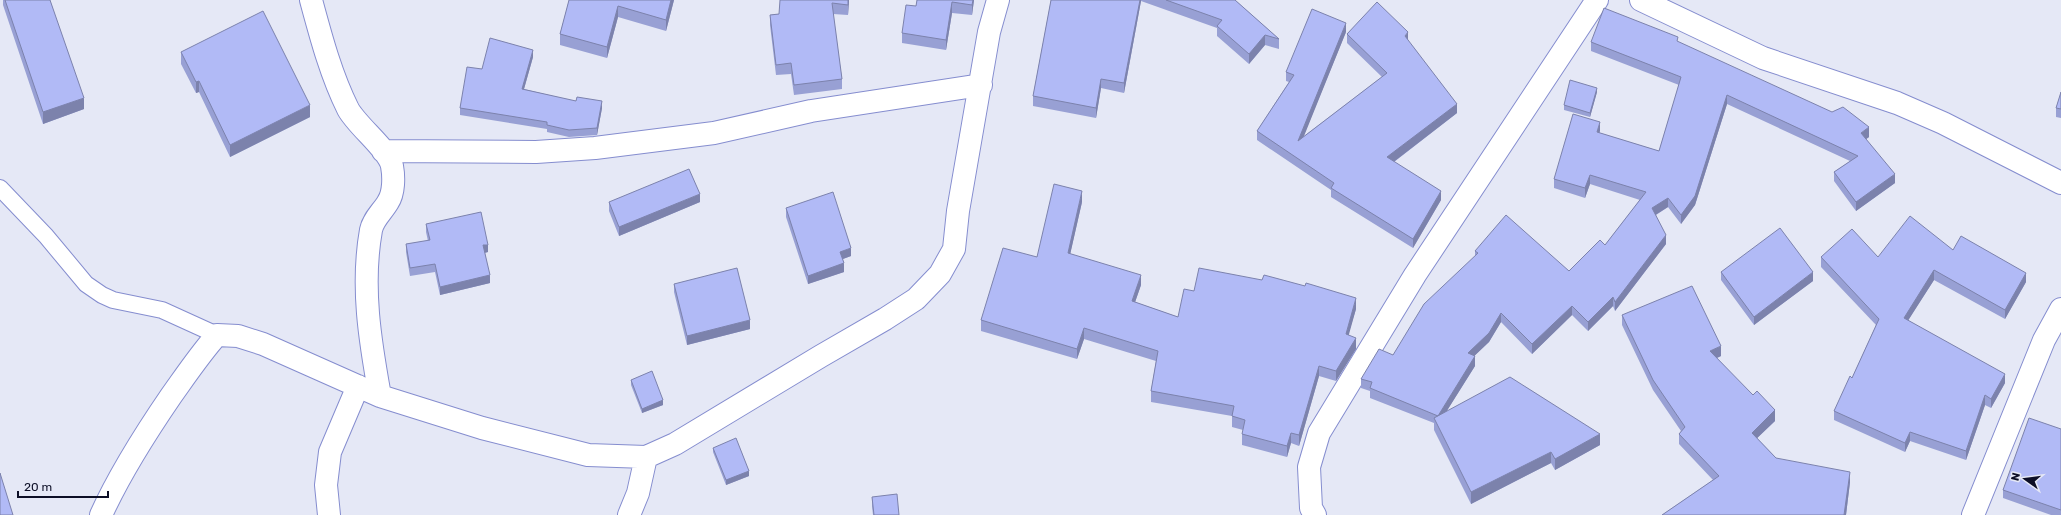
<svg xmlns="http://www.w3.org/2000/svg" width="2061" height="515" font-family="Rubik,sans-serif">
<rect width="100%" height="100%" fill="#e5e8f6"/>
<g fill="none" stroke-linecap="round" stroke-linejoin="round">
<g stroke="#858dcf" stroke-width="18">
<path id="lane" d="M 0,188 L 46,236 L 86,284 L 102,295 L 113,300 L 162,310 L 217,335"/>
</g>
<g stroke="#858dcf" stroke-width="24">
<path id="street" d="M 311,0 C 321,37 331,75 348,109 C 357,126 389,150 392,166 C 394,177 394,193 388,202 C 383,211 373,219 371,230 C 361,286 370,341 380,396
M 1641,0 L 1763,58 L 1897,103 L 1943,123 L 2061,183
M 383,151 L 536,152 L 595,148 L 714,133 L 811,111 L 981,85
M 101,515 C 120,473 145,434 171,396 C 186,375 200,354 217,335 L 238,336 L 263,344 L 380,396 L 482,428 L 588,455 L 646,457 L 675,444 L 821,356 L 885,319 L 916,299 L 940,274 L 954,249 L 958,211 L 989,32 L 998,0
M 329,515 L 326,485 L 330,452 L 358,386
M 629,515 L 638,493 L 646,457
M 1315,515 L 1311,508 L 1309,467 L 1319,433 L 1415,275 L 1597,0
M 1973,515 L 2044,340 L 2061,309"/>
</g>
<use href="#lane" stroke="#fff" stroke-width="16"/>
<use href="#street" stroke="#fff" stroke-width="22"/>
</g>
<path fill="#98a0d4" d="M 3,0 L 50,0 L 84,109 L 43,124 L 3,5 Z
M 569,0 L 674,0 L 666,31 L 618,17 L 607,58 L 560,45 L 560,34 Z
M 849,0 L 848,15 L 833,14 L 842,79 L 842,89 L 794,95 L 791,74 L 776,75 L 770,25 L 770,15 L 779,14 Z
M 917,0 L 974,0 L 972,15 L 952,13 L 946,50 L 902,43 L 902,33 L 916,6 Z
M 1051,0 L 1235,0 L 1279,39 L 1279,49 L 1265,45 L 1249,64 L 1217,36 L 1217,28 L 1141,1 L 1124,93 L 1101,88 L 1096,118 L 1033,106 L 1033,96 Z
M 1346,32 L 1303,137 L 1382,77 L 1347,43 L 1347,34 L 1408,41 L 1457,113 L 1394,162 L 1441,200 L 1413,248 L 1331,197 L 1331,190 L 1257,140 L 1257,131 L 1289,82 L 1286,81 L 1286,72 Z
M 1591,42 L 1678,42 L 1869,137 L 1866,139 L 1895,183 L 1856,211 L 1834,181 L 1834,172 L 1850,161 L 1727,104 L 1695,205 L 1681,224 L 1668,207 L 1656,215 L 1666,244 L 1615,311 L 1613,306 L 1588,331 L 1572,315 L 1532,354 L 1501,322 L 1489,342 L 1474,356 L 1475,366 L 1446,412 L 1600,445 L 1555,470 L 1551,463 L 1471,504 L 1434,430 L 1434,423 L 1370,398 L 1370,391 L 1361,388 L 1361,379 L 1393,355 L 1475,256 L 1475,251 L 1569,271 L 1605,245 L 1640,200 L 1590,184 L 1585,198 L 1554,188 L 1554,179 L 1600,131 L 1599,133 L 1659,151 L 1679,85 L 1591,51 Z
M 181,52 L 310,117 L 230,157 L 199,92 L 196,93 L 181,64 Z
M 533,57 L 524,89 L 602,108 L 597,135 L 569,137 L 547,132 L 547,129 L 460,115 L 460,108 L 482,69 Z
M 1597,92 L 1590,117 L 1564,110 L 1564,105 Z
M 2061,92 L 2061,118 L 2056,117 L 2056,108 Z
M 609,202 L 700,202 L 619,236 L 609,211 Z
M 1082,202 L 1070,254 L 1141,285 L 1135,302 L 1178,317 L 1194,291 L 1356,309 L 1348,335 L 1356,349 L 1336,381 L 1319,376 L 1299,446 L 1291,443 L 1287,457 L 1242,445 L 1242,434 L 1243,430 L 1232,427 L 1232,416 L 1151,402 L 1151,391 L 1156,361 L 1084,339 L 1077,359 L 981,331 L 981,320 L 1037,257 Z
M 786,208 L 851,256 L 843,259 L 844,272 L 808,284 L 786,217 Z
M 426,224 L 488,252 L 485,253 L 490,283 L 440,295 L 435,272 L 410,276 L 406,252 L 406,244 L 428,241 L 426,232 Z
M 1953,250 L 2026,282 L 2005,319 L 1934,280 L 1908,320 L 2005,383 L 1991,408 L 1985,405 L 1966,460 L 1910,441 L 1905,452 L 1834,420 L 1834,411 L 1852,378 L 1876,325 L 1821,267 L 1821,257 L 1878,257 Z
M 1721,272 L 1813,281 L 1754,325 L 1721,280 Z
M 674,284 L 750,329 L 687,345 L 674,292 Z
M 1622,315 L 1721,356 L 1717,358 L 1775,421 L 1757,438 L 1776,458 L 1850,482 L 1846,515 L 1662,515 L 1713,480 L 1679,444 L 1679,434 L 1681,431 L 1653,390 L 1622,325 Z
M 631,380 L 663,405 L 642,413 L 631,385 Z
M 2061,429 L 2061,515 L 2051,515 L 2003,498 L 2003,490 Z
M 713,448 L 749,476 L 726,485 L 713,452 Z
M 872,497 L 899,515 L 873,515 L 872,506 Z"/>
<path fill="#7c82ac" d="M 671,0 L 674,0 L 666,31 L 666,20 Z
M 848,0 L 849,0 L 848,15 Z
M 973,0 L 974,0 L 972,15 L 972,5 Z
M 1140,0 L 1141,0 L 1141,1 L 1124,93 L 1124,83 Z
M 952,2 L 952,13 L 946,50 L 946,40 Z
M 618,6 L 618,17 L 607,58 L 607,47 Z
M 1346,23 L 1346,32 L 1298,151 L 1298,141 Z
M 1408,32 L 1408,41 L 1405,36 Z
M 1265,35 L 1265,45 L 1249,64 L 1249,54 Z
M 533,50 L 533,57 L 522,96 L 522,89 Z
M 1101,79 L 1101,88 L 1096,118 L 1096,108 Z
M 199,81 L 199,92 L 196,93 L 196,82 Z
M 1597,88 L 1597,92 L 1590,117 L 1590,113 Z
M 1727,95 L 1727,104 L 1695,205 L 1681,224 L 1681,215 Z
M 84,98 L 84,109 L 43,124 L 43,112 Z
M 602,101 L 602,108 L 597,135 L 597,128 Z
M 1457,104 L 1457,113 L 1387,167 L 1387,157 Z
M 310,105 L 310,117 L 230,157 L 230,145 Z
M 1600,122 L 1600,131 L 1597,141 L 1597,132 Z
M 1869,127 L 1869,137 L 1861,143 L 1861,133 Z
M 1895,174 L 1895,183 L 1856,211 L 1856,202 Z
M 1590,175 L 1590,184 L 1585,198 L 1585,188 Z
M 1082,191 L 1082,202 L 1068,264 L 1068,253 Z
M 1441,191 L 1441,200 L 1413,248 L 1413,239 Z
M 700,194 L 700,202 L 619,236 L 619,227 Z
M 1668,198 L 1668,207 L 1652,217 L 1652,208 Z
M 1666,235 L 1666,244 L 1615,311 L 1615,302 Z
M 483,245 L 488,245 L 488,252 L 483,253 Z
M 851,248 L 851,256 L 840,260 L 840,252 Z
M 844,263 L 844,272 L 808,284 L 808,276 Z
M 1934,270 L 1934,280 L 1904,327 L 1904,318 Z
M 1813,272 L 1813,281 L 1754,325 L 1754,317 Z
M 2026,273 L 2026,282 L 2005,319 L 2005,310 Z
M 490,275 L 490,283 L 440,295 L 440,287 Z
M 1141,275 L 1141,285 L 1132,311 L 1132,301 Z
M 1613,297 L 1613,306 L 1588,331 L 1588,322 Z
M 1356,298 L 1356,309 L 1346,345 L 1346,334 Z
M 1572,306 L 1572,315 L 1532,354 L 1532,344 Z
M 1501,313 L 1501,322 L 1489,342 L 1468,362 L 1468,353 Z
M 750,320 L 750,329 L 687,345 L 687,336 Z
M 1084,328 L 1084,339 L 1077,359 L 1077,349 Z
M 1356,338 L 1356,349 L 1336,381 L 1336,371 Z
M 1721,346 L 1721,356 L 1710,361 L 1710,351 Z
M 1475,356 L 1475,366 L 1438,425 L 1438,416 Z
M 1319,366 L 1319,376 L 1299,446 L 1299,435 Z
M 2005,374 L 2005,383 L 1991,408 L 1991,399 Z
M 1985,395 L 1985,405 L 1966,460 L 1966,451 Z
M 663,400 L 663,405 L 642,413 L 642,409 Z
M 1775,410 L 1775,421 L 1752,443 L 1752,433 Z
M 1910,432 L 1910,441 L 1905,452 L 1905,443 Z
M 1291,433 L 1291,443 L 1287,457 L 1287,446 Z
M 1600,434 L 1600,445 L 1555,470 L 1555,459 Z
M 1551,452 L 1551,463 L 1471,504 L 1471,492 Z
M 749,471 L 749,476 L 726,485 L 726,480 Z
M 1850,472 L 1850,482 L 1846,515 L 1844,515 Z"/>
<path fill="#b1baf6" stroke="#7c82ac" d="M 5,0 L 50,0 L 84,98 L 43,112 Z
M 569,0 L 671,0 L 666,20 L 618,6 L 607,47 L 560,34 Z
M 780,0 L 848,0 L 848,5 L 832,3 L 842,79 L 794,85 L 791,63 L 776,65 L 770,15 L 779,14 Z
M 917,0 L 973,0 L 972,5 L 952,2 L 946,40 L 902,33 L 906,5 L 916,6 Z
M 1051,0 L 1140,0 L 1124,83 L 1101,79 L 1096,108 L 1033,96 Z
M 1166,0 L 1235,0 L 1279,39 L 1265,35 L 1249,54 L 1217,26 L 1222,20 Z
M 1377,2 L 1408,32 L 1405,36 L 1457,104 L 1387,157 L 1441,191 L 1413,239 L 1331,188 L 1334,183 L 1257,131 L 1294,75 L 1286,72 L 1312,9 L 1346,23 L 1298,141 L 1387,73 L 1347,34 Z
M 1604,8 L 1678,37 L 1677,41 L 1832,112 L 1843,107 L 1869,127 L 1861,133 L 1895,174 L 1856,202 L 1834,172 L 1858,156 L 1727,95 L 1695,196 L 1681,215 L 1668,198 L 1652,208 L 1666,235 L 1615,302 L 1613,297 L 1588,322 L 1572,306 L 1532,344 L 1501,313 L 1489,333 L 1468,353 L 1475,356 L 1438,416 L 1370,388 L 1372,382 L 1361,379 L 1379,349 L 1393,355 L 1424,304 L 1478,253 L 1475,251 L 1506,215 L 1569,271 L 1600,240 L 1605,245 L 1646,192 L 1590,175 L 1585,188 L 1554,179 L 1573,114 L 1600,122 L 1597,132 L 1659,151 L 1681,77 L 1591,42 Z
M 263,11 L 310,105 L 230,145 L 199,81 L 196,82 L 181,52 Z
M 490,38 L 533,50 L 522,89 L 576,101 L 577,97 L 602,101 L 597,128 L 569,130 L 547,125 L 547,122 L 460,108 L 467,67 L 482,69 Z
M 1570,80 L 1597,88 L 1590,113 L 1564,105 Z
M 2061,92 L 2061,109 L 2056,108 Z
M 689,169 L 700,194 L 619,227 L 609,202 Z
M 1054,184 L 1082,191 L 1068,253 L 1141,275 L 1132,301 L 1178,317 L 1184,289 L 1194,291 L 1199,268 L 1262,280 L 1264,275 L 1305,286 L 1306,283 L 1356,298 L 1346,334 L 1356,338 L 1336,371 L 1319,366 L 1299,435 L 1291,433 L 1287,446 L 1242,434 L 1245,420 L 1232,416 L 1234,406 L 1151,391 L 1158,351 L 1084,328 L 1077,349 L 981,320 L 1003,248 L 1037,257 Z
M 833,192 L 851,248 L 840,252 L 844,263 L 808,276 L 786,208 Z
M 481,212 L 488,245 L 483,245 L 490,275 L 440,287 L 435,264 L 410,268 L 406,244 L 430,240 L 426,224 Z
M 1910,216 L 1953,250 L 1961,236 L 2026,273 L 2005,310 L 1934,270 L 1904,318 L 2005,374 L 1991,399 L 1985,395 L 1966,451 L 1910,432 L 1905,443 L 1834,411 L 1850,376 L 1852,378 L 1879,319 L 1821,257 L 1852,229 L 1878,257 Z
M 1780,228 L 1813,272 L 1754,317 L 1721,272 Z
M 737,268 L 750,320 L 687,336 L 674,284 Z
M 1692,286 L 1721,346 L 1710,351 L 1753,395 L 1757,391 L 1775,410 L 1752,433 L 1776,458 L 1850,472 L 1844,515 L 1662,515 L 1719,476 L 1679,434 L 1685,427 L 1653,380 L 1622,315 Z
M 652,371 L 663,400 L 642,409 L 631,380 Z
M 1510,377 L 1600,434 L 1555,459 L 1551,452 L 1471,492 L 1434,418 Z
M 2029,418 L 2061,429 L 2061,510 L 2003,490 Z
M 736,438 L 749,471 L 726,480 L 713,448 Z
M 0,473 L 13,515 L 0,515 Z
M 897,494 L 899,515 L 874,515 L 872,497 Z"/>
<g transform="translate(2025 479) rotate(284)" stroke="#e5e8f6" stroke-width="3" paint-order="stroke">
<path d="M0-3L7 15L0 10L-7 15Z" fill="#0c0e26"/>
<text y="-6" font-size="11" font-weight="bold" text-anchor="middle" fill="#0c0e26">N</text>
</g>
<path d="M18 491v6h90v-6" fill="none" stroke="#0c0e26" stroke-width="2"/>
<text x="24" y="491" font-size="12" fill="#0c0e26" stroke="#e5e8f6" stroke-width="3" paint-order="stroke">20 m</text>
</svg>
